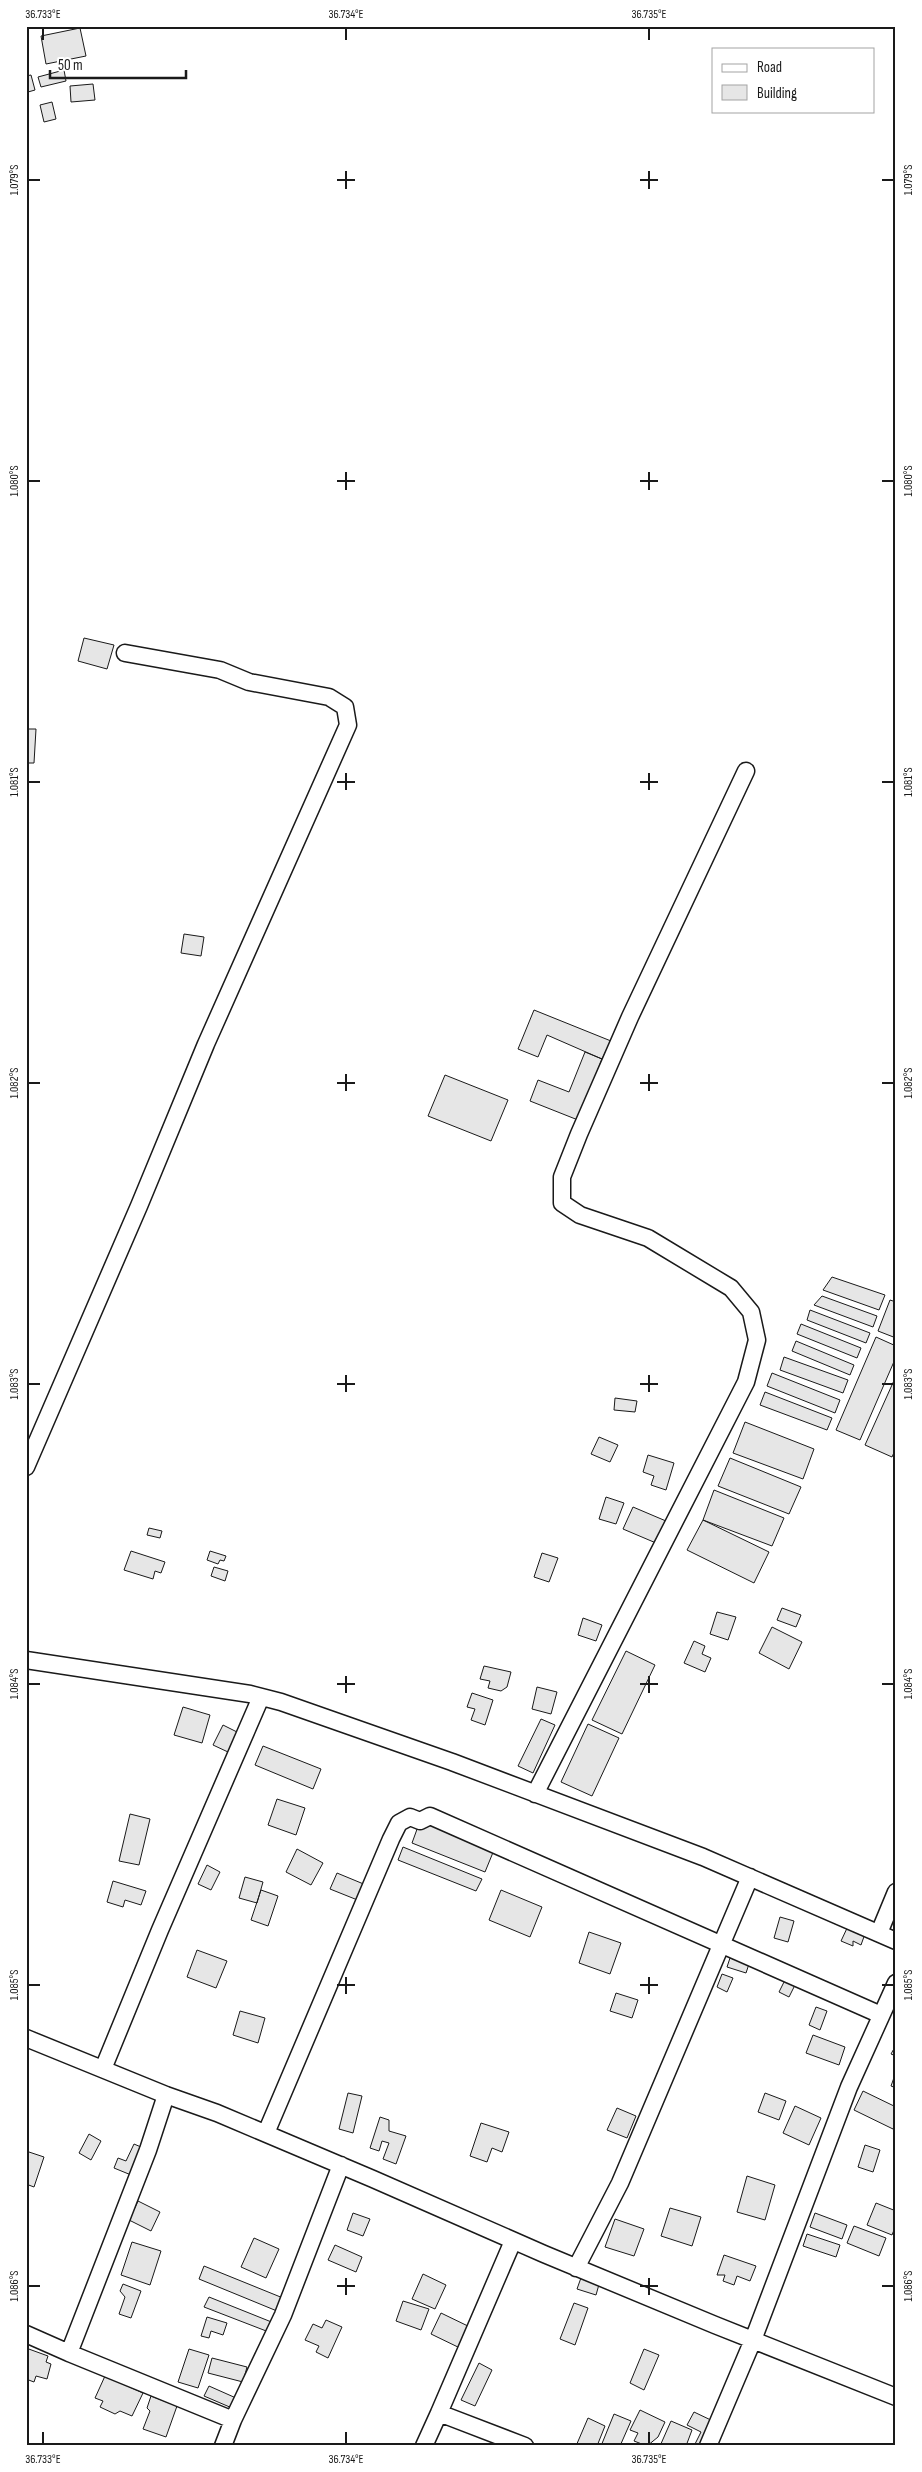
<svg xmlns="http://www.w3.org/2000/svg" width="922" height="2472" font-family="'Sofia Sans Condensed',sans-serif">
<rect width="100%" height="100%" fill="#fff"/>
<path fill="#e6e6e6" stroke="#1a1a1a" d="M 80,28 L 86,56 L 46,64 L 41,36 Z
M 64,70 L 66,81 L 41,87 L 38,77 Z
M 31,75 L 35,90 L 28,92 L 26,76 Z
M 93,84 L 95,100 L 71,102 L 70,86 Z
M 52,102 L 56,119 L 44,122 L 40,105 Z
M 84,638 L 114,645 L 107,669 L 78,661 Z
M 26,729 L 36,729 L 34,763 L 26,763 Z
M 184,934 L 204,937 L 201,956 L 181,953 Z
M 534,1010 L 611,1041 L 602,1059 L 547,1035 L 538,1057 L 518,1049 Z
M 585,1052 L 602,1059 L 578,1120 L 530,1101 L 538,1080 L 569,1092 Z
M 445,1075 L 508,1100 L 491,1141 L 428,1116 Z
M 832,1277 L 885,1295 L 879,1310 L 823,1290 Z
M 822,1296 L 877,1316 L 873,1327 L 814,1305 Z
M 890,1300 L 896,1302 L 896,1338 L 878,1331 Z
M 810,1310 L 870,1333 L 866,1343 L 807,1320 Z
M 801,1324 L 861,1348 L 857,1358 L 797,1334 Z
M 876,1337 L 896,1346 L 896,1357 L 860,1440 L 836,1430 Z
M 796,1341 L 854,1365 L 850,1375 L 792,1351 Z
M 784,1357 L 848,1380 L 843,1393 L 780,1370 Z
M 772,1373 L 840,1400 L 835,1413 L 767,1386 Z
M 896,1376 L 896,1448 L 892,1457 L 865,1445 Z
M 765,1392 L 832,1418 L 827,1430 L 760,1405 Z
M 615,1398 L 637,1401 L 635,1412 L 614,1410 Z
M 745,1422 L 814,1449 L 803,1479 L 733,1453 Z
M 599,1437 L 618,1445 L 610,1462 L 591,1454 Z
M 648,1455 L 674,1463 L 666,1490 L 651,1485 L 654,1476 L 643,1472 Z
M 730,1458 L 801,1487 L 789,1514 L 718,1486 Z
M 714,1490 L 784,1518 L 772,1546 L 703,1520 Z
M 606,1497 L 624,1503 L 616,1524 L 599,1519 Z
M 633,1507 L 666,1521 L 656,1543 L 623,1529 Z
M 703,1520 L 769,1552 L 754,1583 L 687,1550 Z
M 149,1528 L 162,1531 L 160,1538 L 147,1535 Z
M 131,1551 L 165,1562 L 161,1573 L 155,1571 L 153,1579 L 124,1570 Z
M 210,1551 L 226,1556 L 224,1561 L 220,1560 L 218,1564 L 207,1560 Z
M 542,1553 L 558,1558 L 549,1582 L 534,1577 Z
M 214,1567 L 228,1571 L 225,1581 L 211,1576 Z
M 782,1608 L 801,1615 L 796,1627 L 777,1620 Z
M 717,1612 L 736,1617 L 728,1640 L 710,1634 Z
M 583,1618 L 602,1625 L 596,1641 L 578,1635 Z
M 772,1627 L 802,1642 L 789,1669 L 759,1653 Z
M 694,1641 L 705,1646 L 702,1654 L 711,1658 L 705,1672 L 684,1663 Z
M 626,1651 L 655,1665 L 622,1734 L 592,1720 Z
M 484,1666 L 511,1672 L 507,1687 L 501,1691 L 488,1688 L 490,1681 L 480,1679 Z
M 537,1687 L 557,1692 L 551,1714 L 532,1709 Z
M 472,1693 L 493,1700 L 485,1725 L 471,1720 L 475,1709 L 467,1707 Z
M 183,1707 L 210,1715 L 202,1743 L 174,1735 Z
M 541,1719 L 555,1725 L 533,1773 L 518,1766 Z
M 588,1724 L 619,1738 L 592,1796 L 561,1782 Z
M 223,1725 L 239,1733 L 228,1752 L 213,1745 Z
M 263,1746 L 321,1769 L 313,1789 L 255,1765 Z
M 277,1799 L 305,1808 L 296,1835 L 268,1825 Z
M 130,1814 L 150,1819 L 139,1865 L 119,1861 Z
M 420,1821 L 494,1850 L 485,1872 L 412,1843 Z
M 403,1847 L 482,1879 L 476,1891 L 398,1860 Z
M 297,1849 L 323,1863 L 311,1885 L 286,1872 Z
M 207,1865 L 220,1872 L 211,1890 L 198,1884 Z
M 337,1873 L 366,1885 L 360,1901 L 330,1889 Z
M 245,1877 L 263,1882 L 257,1903 L 239,1898 Z
M 113,1881 L 146,1891 L 141,1905 L 125,1900 L 123,1907 L 107,1902 Z
M 261,1890 L 278,1896 L 268,1926 L 251,1920 Z
M 501,1890 L 542,1907 L 530,1937 L 489,1920 Z
M 780,1917 L 794,1921 L 788,1942 L 774,1938 Z
M 849,1924 L 866,1931 L 861,1945 L 853,1941 L 853,1946 L 841,1941 Z
M 589,1932 L 621,1943 L 610,1974 L 579,1963 Z
M 197,1950 L 227,1961 L 216,1988 L 187,1977 Z
M 730,1958 L 749,1964 L 746,1973 L 727,1967 Z
M 722,1974 L 733,1978 L 727,1992 L 717,1987 Z
M 786,1978 L 796,1983 L 789,1997 L 779,1992 Z
M 616,1993 L 638,2000 L 632,2018 L 610,2011 Z
M 816,2007 L 827,2011 L 820,2030 L 809,2025 Z
M 240,2011 L 265,2018 L 258,2043 L 233,2035 Z
M 813,2035 L 845,2047 L 839,2065 L 806,2053 Z
M 896,2045 L 896,2056 L 891,2054 Z
M 896,2072 L 896,2088 L 891,2086 Z
M 863,2091 L 896,2107 L 896,2122 L 893,2129 L 854,2110 Z
M 348,2093 L 362,2096 L 353,2133 L 339,2129 Z
M 765,2093 L 786,2101 L 779,2120 L 758,2112 Z
M 795,2106 L 821,2118 L 809,2145 L 783,2133 Z
M 617,2108 L 636,2116 L 627,2138 L 607,2130 Z
M 380,2117 L 389,2120 L 389,2131 L 406,2136 L 396,2164 L 383,2159 L 389,2143 L 382,2141 L 379,2151 L 370,2148 Z
M 481,2123 L 509,2132 L 502,2152 L 492,2148 L 487,2162 L 470,2156 Z
M 89,2134 L 101,2141 L 91,2160 L 79,2153 Z
M 134,2144 L 148,2150 L 136,2177 L 114,2168 L 118,2158 L 126,2161 Z
M 865,2145 L 880,2150 L 873,2172 L 858,2167 Z
M 26,2151 L 44,2157 L 34,2187 L 26,2184 Z
M 747,2176 L 775,2185 L 765,2220 L 737,2212 Z
M 138,2201 L 160,2212 L 151,2231 L 129,2220 Z
M 876,2203 L 896,2211 L 896,2225 L 892,2235 L 867,2225 Z
M 670,2208 L 701,2217 L 692,2246 L 661,2236 Z
M 353,2213 L 370,2219 L 363,2236 L 347,2230 Z
M 815,2213 L 847,2225 L 842,2239 L 810,2227 Z
M 615,2219 L 644,2229 L 634,2256 L 605,2247 Z
M 854,2226 L 886,2238 L 879,2256 L 847,2243 Z
M 807,2234 L 840,2245 L 836,2257 L 803,2246 Z
M 254,2238 L 279,2249 L 266,2278 L 241,2267 Z
M 132,2242 L 161,2251 L 150,2285 L 121,2275 Z
M 335,2245 L 362,2257 L 356,2272 L 328,2260 Z
M 724,2255 L 756,2266 L 750,2281 L 737,2276 L 734,2285 L 723,2281 L 725,2275 L 717,2275 Z
M 204,2266 L 283,2298 L 277,2311 L 199,2279 Z
M 423,2274 L 446,2285 L 435,2309 L 412,2299 Z
M 582,2275 L 600,2281 L 596,2295 L 577,2289 Z
M 123,2284 L 141,2291 L 131,2318 L 119,2314 L 125,2297 L 120,2291 Z
M 209,2297 L 274,2323 L 274,2334 L 204,2307 Z
M 403,2301 L 429,2309 L 421,2330 L 396,2321 Z
M 574,2303 L 588,2308 L 575,2345 L 560,2339 Z
M 441,2313 L 472,2328 L 462,2349 L 431,2334 Z
M 207,2317 L 227,2323 L 223,2335 L 211,2331 L 209,2338 L 201,2336 Z
M 326,2320 L 342,2327 L 328,2358 L 316,2352 L 319,2346 L 305,2340 L 313,2324 L 322,2328 Z
M 26,2348 L 48,2356 L 46,2362 L 51,2364 L 47,2379 L 36,2376 L 34,2382 L 26,2379 Z
M 189,2349 L 209,2355 L 198,2388 L 178,2382 Z
M 644,2349 L 659,2355 L 644,2390 L 630,2383 Z
M 212,2358 L 247,2367 L 243,2382 L 208,2373 Z
M 479,2363 L 492,2370 L 475,2406 L 461,2400 Z
M 105,2376 L 143,2393 L 132,2416 L 120,2411 L 115,2414 L 100,2407 L 103,2401 L 95,2398 Z
M 209,2386 L 236,2398 L 232,2408 L 204,2396 Z
M 151,2396 L 177,2406 L 166,2437 L 143,2429 L 150,2411 L 147,2408 Z
M 640,2410 L 665,2422 L 658,2437 L 647,2446 L 634,2441 L 638,2433 L 630,2430 Z
M 694,2412 L 715,2422 L 703,2446 L 694,2446 L 701,2432 L 687,2425 Z
M 614,2414 L 631,2421 L 620,2446 L 601,2446 Z
M 588,2418 L 605,2426 L 597,2446 L 576,2446 Z
M 671,2421 L 692,2430 L 686,2446 L 660,2446 Z"/>
<g fill="none" stroke-linecap="round" stroke-linejoin="round">
<g stroke="#1a1a1a" stroke-width="19">
<path id="minor" d="M 26,1467 L 139,1206 L 206,1044 L 348,725 L 345,707 L 329,697 L 249,682 L 220,670 L 125,653
M 26,1660 L 250,1694 L 281,1702 L 452,1762 L 703,1857 L 896,1941
M 535,1794 L 746,1382 L 757,1340 L 751,1312 L 731,1288 L 648,1238 L 580,1215 L 562,1203 L 562,1177 L 579,1134 L 630,1017 L 746,771
M 879,1933 L 896,1892
M 26,2038 L 166,2095 L 217,2113 L 373,2179 L 544,2254 L 715,2325 L 896,2397
M 103,2069 L 160,1930 L 261,1697
M 266,2133 L 391,1839 L 399,1823 L 410,1817 L 420,1821 L 430,1816 L 881,2015
M 576,2268 L 620,2183 L 750,1877
M 26,2334 L 69,2353 L 148,2150 L 166,2095
M 69,2353 L 233,2420 L 223,2446
M 439,2413 L 513,2241
M 233,2420 L 283,2315 L 341,2165
M 424,2446 L 439,2413 L 525,2446
M 708,2446 L 753,2340 L 849,2087 L 896,1983"/>
</g>
<use href="#minor" stroke="#fff" stroke-width="16"/>
</g>
<path fill="none" stroke="#1a1a1a" stroke-width="2" d="M 43,28 L 43,40M 346,28 L 346,40M 649,28 L 649,40M 346,171 L 346,189M 649,171 L 649,189M 28,180 L 40,180M 337,180 L 355,180M 640,180 L 658,180M 882,180 L 894,180M 346,472 L 346,490M 649,472 L 649,490M 28,481 L 40,481M 337,481 L 355,481M 640,481 L 658,481M 882,481 L 894,481M 346,773 L 346,790M 649,773 L 649,790M 28,782 L 40,782M 337,782 L 355,782M 640,782 L 658,782M 882,782 L 894,782M 346,1074 L 346,1091M 649,1074 L 649,1091M 28,1083 L 40,1083M 337,1083 L 355,1083M 640,1083 L 658,1083M 882,1083 L 894,1083M 346,1375 L 346,1392M 649,1375 L 649,1392M 28,1384 L 40,1384M 337,1384 L 355,1384M 640,1384 L 658,1384M 882,1384 L 894,1384M 346,1676 L 346,1693M 649,1676 L 649,1693M 28,1684 L 40,1684M 337,1684 L 355,1684M 640,1684 L 658,1684M 882,1684 L 894,1684M 346,1977 L 346,1994M 649,1977 L 649,1994M 28,1985 L 40,1985M 337,1985 L 355,1985M 640,1985 L 658,1985M 882,1985 L 894,1985M 346,2278 L 346,2295M 649,2278 L 649,2295M 28,2286 L 40,2286M 337,2286 L 355,2286M 640,2286 L 658,2286M 882,2286 L 894,2286M 43,2432 L 43,2444M 346,2432 L 346,2444M 649,2432 L 649,2444"/>
<rect width="922" height="2472" fill="none" stroke="#ffffff" stroke-width="55"/>
<rect x="712" y="48" width="162" height="65" fill="#ffffff" stroke="#a3a3a3"/>
<rect x="722" y="64" width="25" height="8" fill="#ffffff" stroke="#a3a3a3"/>
<text x="757" y="72" font-size="15" fill="#1a1a1a">Road</text>
<rect x="722" y="85" width="25" height="15" fill="#e6e6e6" stroke="#a3a3a3"/>
<text x="757" y="98" font-size="15" fill="#1a1a1a">Building</text>
<path d="M50 70v8h136v-8" fill="none" stroke="#1a1a1a" stroke-width="2.5"/>
<text x="58" y="70" font-size="15" fill="#1a1a1a" stroke="#ffffff" stroke-width="4" paint-order="stroke">50 m</text>
<rect x="28" y="28" width="866" height="2416" fill="none" stroke="#1a1a1a" stroke-width="2"/>
<g font-size="12" text-anchor="middle" fill="#1a1a1a">
<text x="43" y="18">36.733°E</text>
<text x="346" y="18">36.734°E</text>
<text x="649" y="18">36.735°E</text>
<text transform="translate(14 180) rotate(-90)" y="4">1.079°S</text>
<text transform="translate(908 180) rotate(-90)" y="4">1.079°S</text>
<text transform="translate(14 481) rotate(-90)" y="4">1.080°S</text>
<text transform="translate(908 481) rotate(-90)" y="4">1.080°S</text>
<text transform="translate(14 782) rotate(-90)" y="4">1.081°S</text>
<text transform="translate(908 782) rotate(-90)" y="4">1.081°S</text>
<text transform="translate(14 1083) rotate(-90)" y="4">1.082°S</text>
<text transform="translate(908 1083) rotate(-90)" y="4">1.082°S</text>
<text transform="translate(14 1384) rotate(-90)" y="4">1.083°S</text>
<text transform="translate(908 1384) rotate(-90)" y="4">1.083°S</text>
<text transform="translate(14 1684) rotate(-90)" y="4">1.084°S</text>
<text transform="translate(908 1684) rotate(-90)" y="4">1.084°S</text>
<text transform="translate(14 1985) rotate(-90)" y="4">1.085°S</text>
<text transform="translate(908 1985) rotate(-90)" y="4">1.085°S</text>
<text transform="translate(14 2286) rotate(-90)" y="4">1.086°S</text>
<text transform="translate(908 2286) rotate(-90)" y="4">1.086°S</text>
<text x="43" y="2463">36.733°E</text>
<text x="346" y="2463">36.734°E</text>
<text x="649" y="2463">36.735°E</text>
</g>
</svg>
